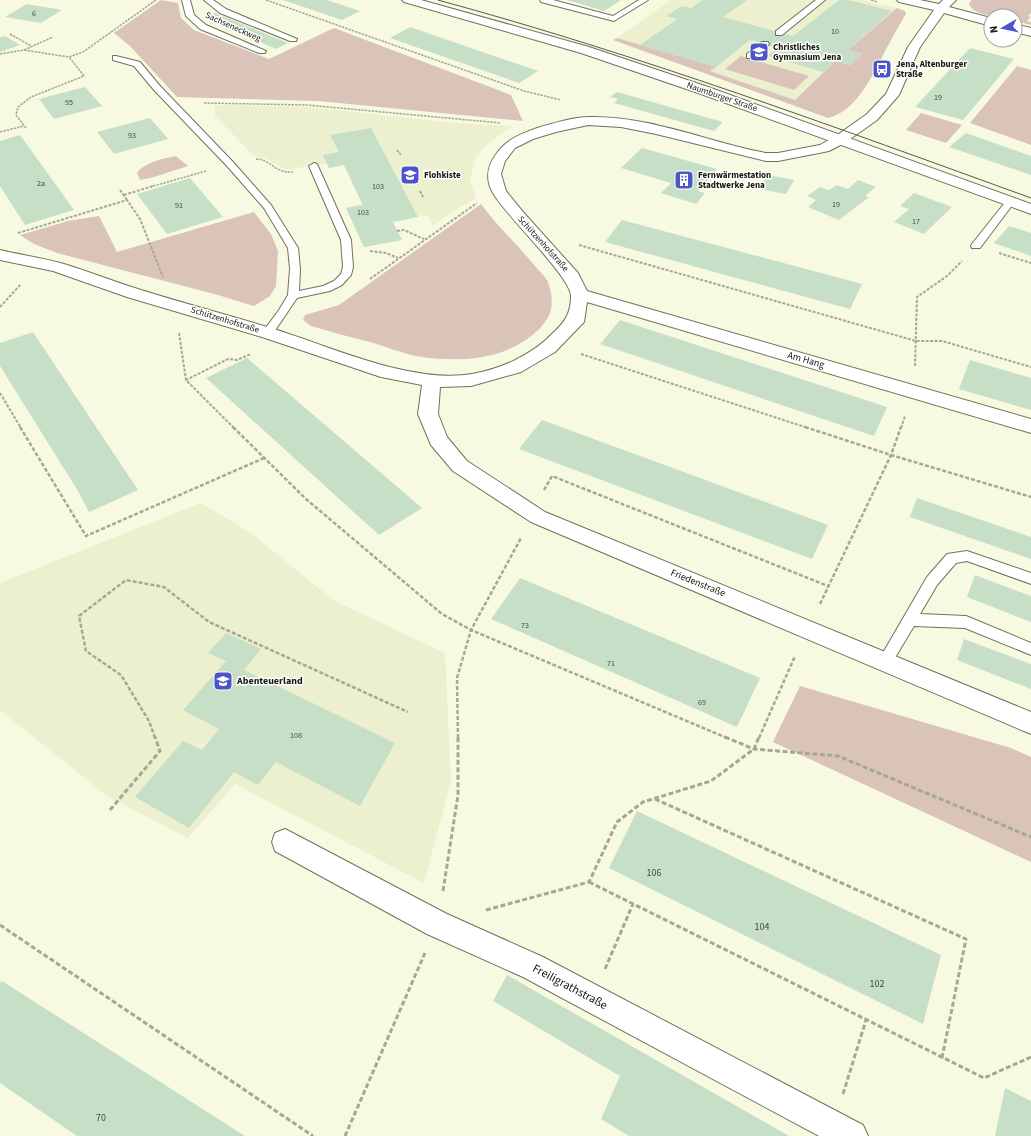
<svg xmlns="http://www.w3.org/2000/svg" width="1031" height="1136" font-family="'Source Sans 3',sans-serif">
<rect width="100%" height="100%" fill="#f7fae1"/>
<path fill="#ecf0cf" d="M 671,0 L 862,0 L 897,8 L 848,49 L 862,54 L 850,65 L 834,61 L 795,100 L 710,71 L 716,67 L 617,38 Z
M 215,105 L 309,107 L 446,122 L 512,126 L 485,146 L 475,159 L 470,180 L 476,199 L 457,209 L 433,226 L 428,215 L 393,222 L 402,240 L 364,247 L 346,208 L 362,204 L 344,165 L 329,168 L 326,163 L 286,170 L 267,159 L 254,156 L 215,116 Z
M 201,503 L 251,533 L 333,600 L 445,653 L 451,781 L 424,883 L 235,784 L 188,838 L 107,796 L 0,710 L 0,583 Z"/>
<path fill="#dac3b8" d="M 161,0 L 178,3 L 181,18 L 194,30 L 269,59 L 334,28 L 511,95 L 523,121 L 318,101 L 177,97 L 130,46 L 114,33 Z
M 972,0 L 1031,0 L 1031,13 L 1028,16 L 1031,17 L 1027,21 L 1031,22 L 1031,25 L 1015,21 L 1015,16 C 1003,16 972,18 969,3 Z
M 897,8 L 905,11 L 906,14 C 900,24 894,34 889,44 C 875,69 859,111 828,118 L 613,40 L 617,38 L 716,67 L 710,71 L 795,100 L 835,61 L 850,65 L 862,54 L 848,50 Z
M 741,56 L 809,76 L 794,90 L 725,69 Z
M 1017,66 L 1031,70 L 1031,145 L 970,123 Z
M 921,113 L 962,125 L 946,143 L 906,130 Z
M 176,156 L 188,166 L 154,177 L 140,180 L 137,173 C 143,163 165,158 176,156 Z
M 481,204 C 497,226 517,244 535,266 C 539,271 545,276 548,282 C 555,303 553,316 537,331 C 505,361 457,363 416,356 C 401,353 385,346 370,342 C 350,337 331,332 311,326 L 303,320 L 305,315 L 339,305 Z
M 254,212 L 271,234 L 278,251 L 276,286 L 270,296 L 254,306 L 218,295 L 57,253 L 34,244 L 20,235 L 68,221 L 99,216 L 117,252 Z
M 800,686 L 1011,748 L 1031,757 L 1031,862 L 773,742 Z"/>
<path fill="#c6dfc6" d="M 283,0 L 327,0 L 360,11 L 342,20 Z
M 567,0 L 621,0 L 604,11 Z
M 703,0 L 747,0 L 723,17 L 793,36 L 839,0 L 848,0 L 892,11 L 848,50 L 862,54 L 850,65 L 835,61 L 823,72 L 768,56 L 778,48 L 750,40 L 716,67 L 640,45 L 677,19 L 666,16 L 682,6 L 691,8 Z
M 27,4 L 62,10 L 41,23 L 5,17 Z
M 215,13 L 288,43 L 276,49 L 204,18 Z
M 410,27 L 538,71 L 519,83 L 390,38 Z
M 5,36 L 20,45 L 0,52 L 0,37 Z
M 970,48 L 1014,59 L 963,120 L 915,107 Z
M 85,87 L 102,106 L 54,119 L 39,99 Z
M 617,92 L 723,122 L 714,131 L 614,103 L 618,99 L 610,97 Z
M 150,118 L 168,139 L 114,154 L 97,132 Z
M 371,128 L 418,217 L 393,222 L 402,240 L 364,247 L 346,208 L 363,205 L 344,165 L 329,168 L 323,155 L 339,152 L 330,135 Z
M 966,133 L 1031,156 L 1031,175 L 949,147 Z
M 20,135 L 74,210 L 25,225 L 0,186 L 0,141 Z
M 642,148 L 717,169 L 698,191 L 705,193 L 696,204 L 661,193 L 671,183 L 621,168 Z
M 768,175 L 794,180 L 786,194 L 760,189 Z
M 190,178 L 223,217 L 167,234 L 137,194 Z
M 858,180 L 876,187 L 865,196 L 869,197 L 839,220 L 808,207 L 816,200 L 807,196 L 820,187 L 829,190 L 837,185 L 848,189 Z
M 914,193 L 952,207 L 924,234 L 894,222 L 909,209 L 900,206 Z
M 622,220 L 862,284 L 850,309 L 605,242 Z
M 1009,226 L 1031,233 L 1031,256 L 994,243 Z
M 620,320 L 887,407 L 874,436 L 600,344 Z
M 33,332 L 138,490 L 89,512 L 78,491 L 0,366 L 0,343 Z
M 247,358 L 422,508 L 379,535 L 206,378 Z
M 970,360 L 1031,378 L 1031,410 L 959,389 Z
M 542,420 L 828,525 L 812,559 L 519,449 Z
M 917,498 L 1031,537 L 1031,559 L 910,517 Z
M 975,575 L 1031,596 L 1031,622 L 967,597 Z
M 520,578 L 760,678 L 737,727 L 491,619 Z
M 226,633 L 261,649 L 244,670 L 395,743 L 360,806 L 276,762 L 258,785 L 234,772 L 189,828 L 135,797 L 183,741 L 202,750 L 219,729 L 183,710 L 226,661 L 208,653 Z
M 964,639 L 1031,664 L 1031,689 L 957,660 Z
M 637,811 L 941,955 L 923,1024 L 609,868 Z
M 507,975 L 789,1136 L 629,1136 L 601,1119 L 620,1076 L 493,1001 Z
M 2,981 L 245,1136 L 77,1136 L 0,1083 L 0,983 Z
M 1005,1088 L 1031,1101 L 1031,1136 L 995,1136 Z"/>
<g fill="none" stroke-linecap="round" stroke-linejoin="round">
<g stroke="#6f725b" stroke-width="2">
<path id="service" d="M 182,0 L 190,0 L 194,15 L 206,25 L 266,51 L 265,53 L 259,53 L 200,29 L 186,16 Z
M 204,0 L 213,0 L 226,9 L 297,39 L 296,41 L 290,41 L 220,13 Z
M 540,0 L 553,0 L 613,16 L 639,0 L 648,0 L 614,21 L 541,2 Z
M 816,0 L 825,0 L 782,35 L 776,35 L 776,31 Z
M 762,42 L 768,42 L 769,44 L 753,58 L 747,58 L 747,54 Z
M 113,56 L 116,56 L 140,62 L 160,86 L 233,162 L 271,205 L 298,248 L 300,269 L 299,291 L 323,286 L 334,281 L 341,274 L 343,267 L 341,240 L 309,166 L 314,163 L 317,164 L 351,240 L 353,267 L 351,275 L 342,285 L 330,291 L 297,298 L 272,335 L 264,335 L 262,333 L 279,310 L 288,295 L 290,269 L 288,248 L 264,208 L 227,166 L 154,90 L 134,66 L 113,60 Z
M 1010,199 L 1013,200 L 1015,202 L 1013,204 L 980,248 L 972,248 L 971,246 L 972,244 L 1007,200 Z
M 967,551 L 1031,573 L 1031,584 L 967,561 L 956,563 L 937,585 L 920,614 L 966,616 L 971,618 L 1031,643 L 1031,655 L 965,628 L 914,626 L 890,666 L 885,668 L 880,666 L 877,662 L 880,658 L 927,577 L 947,554 Z"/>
</g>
<g stroke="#6f725b" stroke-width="2">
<path id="minor" d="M 897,0 L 920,0 L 939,4 L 943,0 L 956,0 L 949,7 L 991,18 L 991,26 L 944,13 L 920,47 L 899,95 L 877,120 L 846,142 L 829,151 L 778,161 L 766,161 L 656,134 L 621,127 L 588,125 L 556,132 L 533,139 L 515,148 L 505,161 L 501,174 L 506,191 L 523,212 L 578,273 L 587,291 L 1031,419 L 1031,433 L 587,302 L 584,322 L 555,352 L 521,372 L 471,386 L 440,387 L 438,414 L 447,437 L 467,461 L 545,512 L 1031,712 L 1031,734 L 531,522 L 453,471 L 431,445 L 418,414 L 422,385 L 381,377 L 262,337 L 127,297 L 53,271 L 0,260 L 0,250 C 21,255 43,258 64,264 C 90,272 115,282 141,290 C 186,304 232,316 277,330 C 334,348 412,384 472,374 C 501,369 532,355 553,333 C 565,322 571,313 571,296 C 571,277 506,216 493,193 C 485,179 487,166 497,153 C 507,139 521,134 537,128 C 554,123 573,117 590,117 C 650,116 708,142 766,153 L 778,153 L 820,145 L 836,136 L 867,114 L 886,94 L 908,47 L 934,10 L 899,2 Z
M 1015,24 L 1031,28 L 1031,36 L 1015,32 Z
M 285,829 L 447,914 L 543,957 L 863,1125 L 868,1136 L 819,1136 L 523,977 L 427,934 L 275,851 L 272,842 L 275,833 Z"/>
</g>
<g stroke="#6f725b" stroke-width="2">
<path id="tertiary" d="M 402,0 L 421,0 L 589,47 L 711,88 L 1031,204 L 1031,214 L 701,94 L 581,53 L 404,2 Z"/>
</g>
<path stroke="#a6a895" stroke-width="1.5" stroke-dasharray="2.5 1" stroke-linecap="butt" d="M 266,0 L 524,91 L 561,100
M 871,0 L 878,2
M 10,34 L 31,46
M 24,50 L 53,37
M 0,54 L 24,50 L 69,57
M 204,103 L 307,105 L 501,123
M 26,128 L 16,115 L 18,107 L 31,97 L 84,76 L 69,57 L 83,52 L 156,0
M 0,132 L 24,126
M 397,150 L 401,155
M 256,159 C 271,159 275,174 293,172
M 150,187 L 206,171"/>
<path stroke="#a6a895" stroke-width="2" stroke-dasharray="3 1.5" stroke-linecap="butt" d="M 120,190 L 127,200
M 420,191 L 423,197
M 124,195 L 153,186
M 397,231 L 404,230 L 424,239
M 18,233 L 127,200 L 140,219 L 163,277
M 579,245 L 916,341 L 942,341 L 1031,367
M 370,251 L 386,253 L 398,258
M 999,253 L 1031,263
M 370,279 L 477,203
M 0,307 L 21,284
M 179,333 L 186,380
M 581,354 L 808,428
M 915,366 L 917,297 L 947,276 L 962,261
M 0,393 L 21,428
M 234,428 L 186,380 L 228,359 L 237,360 L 251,354
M 901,428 L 905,416"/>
<path stroke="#a6a895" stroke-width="2.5" stroke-dasharray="4 2" stroke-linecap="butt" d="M 20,427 L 86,536 L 264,458
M 233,427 L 306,499 L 442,614 L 471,630 L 727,738
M 805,427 L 891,455 L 1031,497
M 544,490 L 552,476 L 828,586
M 820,604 L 891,455 L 901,427
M 155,738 L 149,721 L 121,675 L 86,651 L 79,616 L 126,580 L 164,587 L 209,622 L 408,712
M 458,738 L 457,678 L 471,630 L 521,538
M 759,738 L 795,656"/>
<path stroke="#a6a895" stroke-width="3" stroke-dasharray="5 2.5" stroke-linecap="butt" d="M 725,737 L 754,749 L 838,756 L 1031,837
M 655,799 L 966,939 L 942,1058
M 110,810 L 160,751 L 155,737
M 589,882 L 984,1078 L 1031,1057
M 443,891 L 458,795 L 458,737
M 486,910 L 589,882 L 617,822 L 643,802 L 711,781 L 754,749 L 759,737
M 0,925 L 313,1136
M 605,969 L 633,904
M 843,1094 L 866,1020
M 345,1136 L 425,953"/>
<use href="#service" fill="#fff" fill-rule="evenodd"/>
<use href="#minor" fill="#fff" fill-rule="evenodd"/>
<use href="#tertiary" fill="#fff" fill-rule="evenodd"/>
<path stroke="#57594b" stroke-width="1" d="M 438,0 C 640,55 835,127 1031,198"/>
</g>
<defs>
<g id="school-square" transform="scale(1)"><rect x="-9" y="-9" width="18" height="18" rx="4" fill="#4b54c9" stroke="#fff"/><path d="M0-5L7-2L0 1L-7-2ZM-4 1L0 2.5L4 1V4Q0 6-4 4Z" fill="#fff"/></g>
<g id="bus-square" transform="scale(1)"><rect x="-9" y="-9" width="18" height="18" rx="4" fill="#4b54c9" stroke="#fff"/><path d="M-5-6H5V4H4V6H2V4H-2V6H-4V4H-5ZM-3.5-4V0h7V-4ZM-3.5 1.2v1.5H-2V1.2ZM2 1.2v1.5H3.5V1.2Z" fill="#fff"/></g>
<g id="building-square" transform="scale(1)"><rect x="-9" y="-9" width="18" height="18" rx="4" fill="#4b54c9" stroke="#fff"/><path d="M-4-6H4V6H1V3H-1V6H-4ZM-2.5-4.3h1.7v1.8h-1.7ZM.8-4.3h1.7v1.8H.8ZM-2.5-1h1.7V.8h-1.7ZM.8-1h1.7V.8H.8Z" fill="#fff"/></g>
</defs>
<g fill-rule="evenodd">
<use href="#school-square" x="759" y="52"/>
<use href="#bus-square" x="882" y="69"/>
<use href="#school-square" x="410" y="175"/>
<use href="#building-square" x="684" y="180"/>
<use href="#school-square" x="223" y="681"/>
</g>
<g text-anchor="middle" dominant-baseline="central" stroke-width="3" stroke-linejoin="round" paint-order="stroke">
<g font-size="8" fill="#42493c">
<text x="34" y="13">6</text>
<text x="835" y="31">10</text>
<text x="938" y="97">19</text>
<text x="69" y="102">95</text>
<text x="132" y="135">93</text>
<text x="41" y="183">2a</text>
<text x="378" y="186">103</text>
<text x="836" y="204">19</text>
<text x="179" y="205">91</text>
<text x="363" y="212">103</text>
<text x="916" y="221">17</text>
<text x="525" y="625">73</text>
<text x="611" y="663">71</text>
<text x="702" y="702">69</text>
<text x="296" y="735">108</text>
</g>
<g font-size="9" fill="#16170e" stroke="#fff">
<text transform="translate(233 27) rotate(24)">Sachseneckweg</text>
<text transform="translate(722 97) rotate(19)">Naumburger Straße</text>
<text transform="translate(543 244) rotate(48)">Schützenhofstraße</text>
<text transform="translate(225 320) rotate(17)">Schützenhofstraße</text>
</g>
<g font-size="9" font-weight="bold" fill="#16170e" stroke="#fff" text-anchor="start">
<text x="773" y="47">Christliches<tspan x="773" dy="10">Gymnasium Jena</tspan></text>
<text x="896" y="64">Jena, Altenburger<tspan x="896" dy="10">Straße</tspan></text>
<text x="424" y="175">Flohkiste</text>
<text x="698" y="175">Fernwärmestation<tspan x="698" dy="10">Stadtwerke Jena</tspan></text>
</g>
<g font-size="10" fill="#16170e" stroke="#fff">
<text transform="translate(806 360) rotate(16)">Am Hang</text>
<text transform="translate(698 583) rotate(22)">Friedenstraße</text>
</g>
<g font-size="10" font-weight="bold" fill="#16170e" stroke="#fff" text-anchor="start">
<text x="237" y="681">Abenteuerland</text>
</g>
<g font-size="10" fill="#42493c">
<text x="654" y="873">106</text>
<text x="762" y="927">104</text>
<text x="877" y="984">102</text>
<text x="101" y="1118">70</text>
</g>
<g font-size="12" fill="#16170e" stroke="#fff">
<text transform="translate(570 987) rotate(28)">Freiligrathstraße</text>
</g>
</g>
<g transform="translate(1003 28) rotate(261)"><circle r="19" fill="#ffffff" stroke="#a2a29f"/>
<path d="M0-3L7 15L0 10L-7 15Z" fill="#4b54c9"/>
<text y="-6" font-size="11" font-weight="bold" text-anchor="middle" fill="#16170e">N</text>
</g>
</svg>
